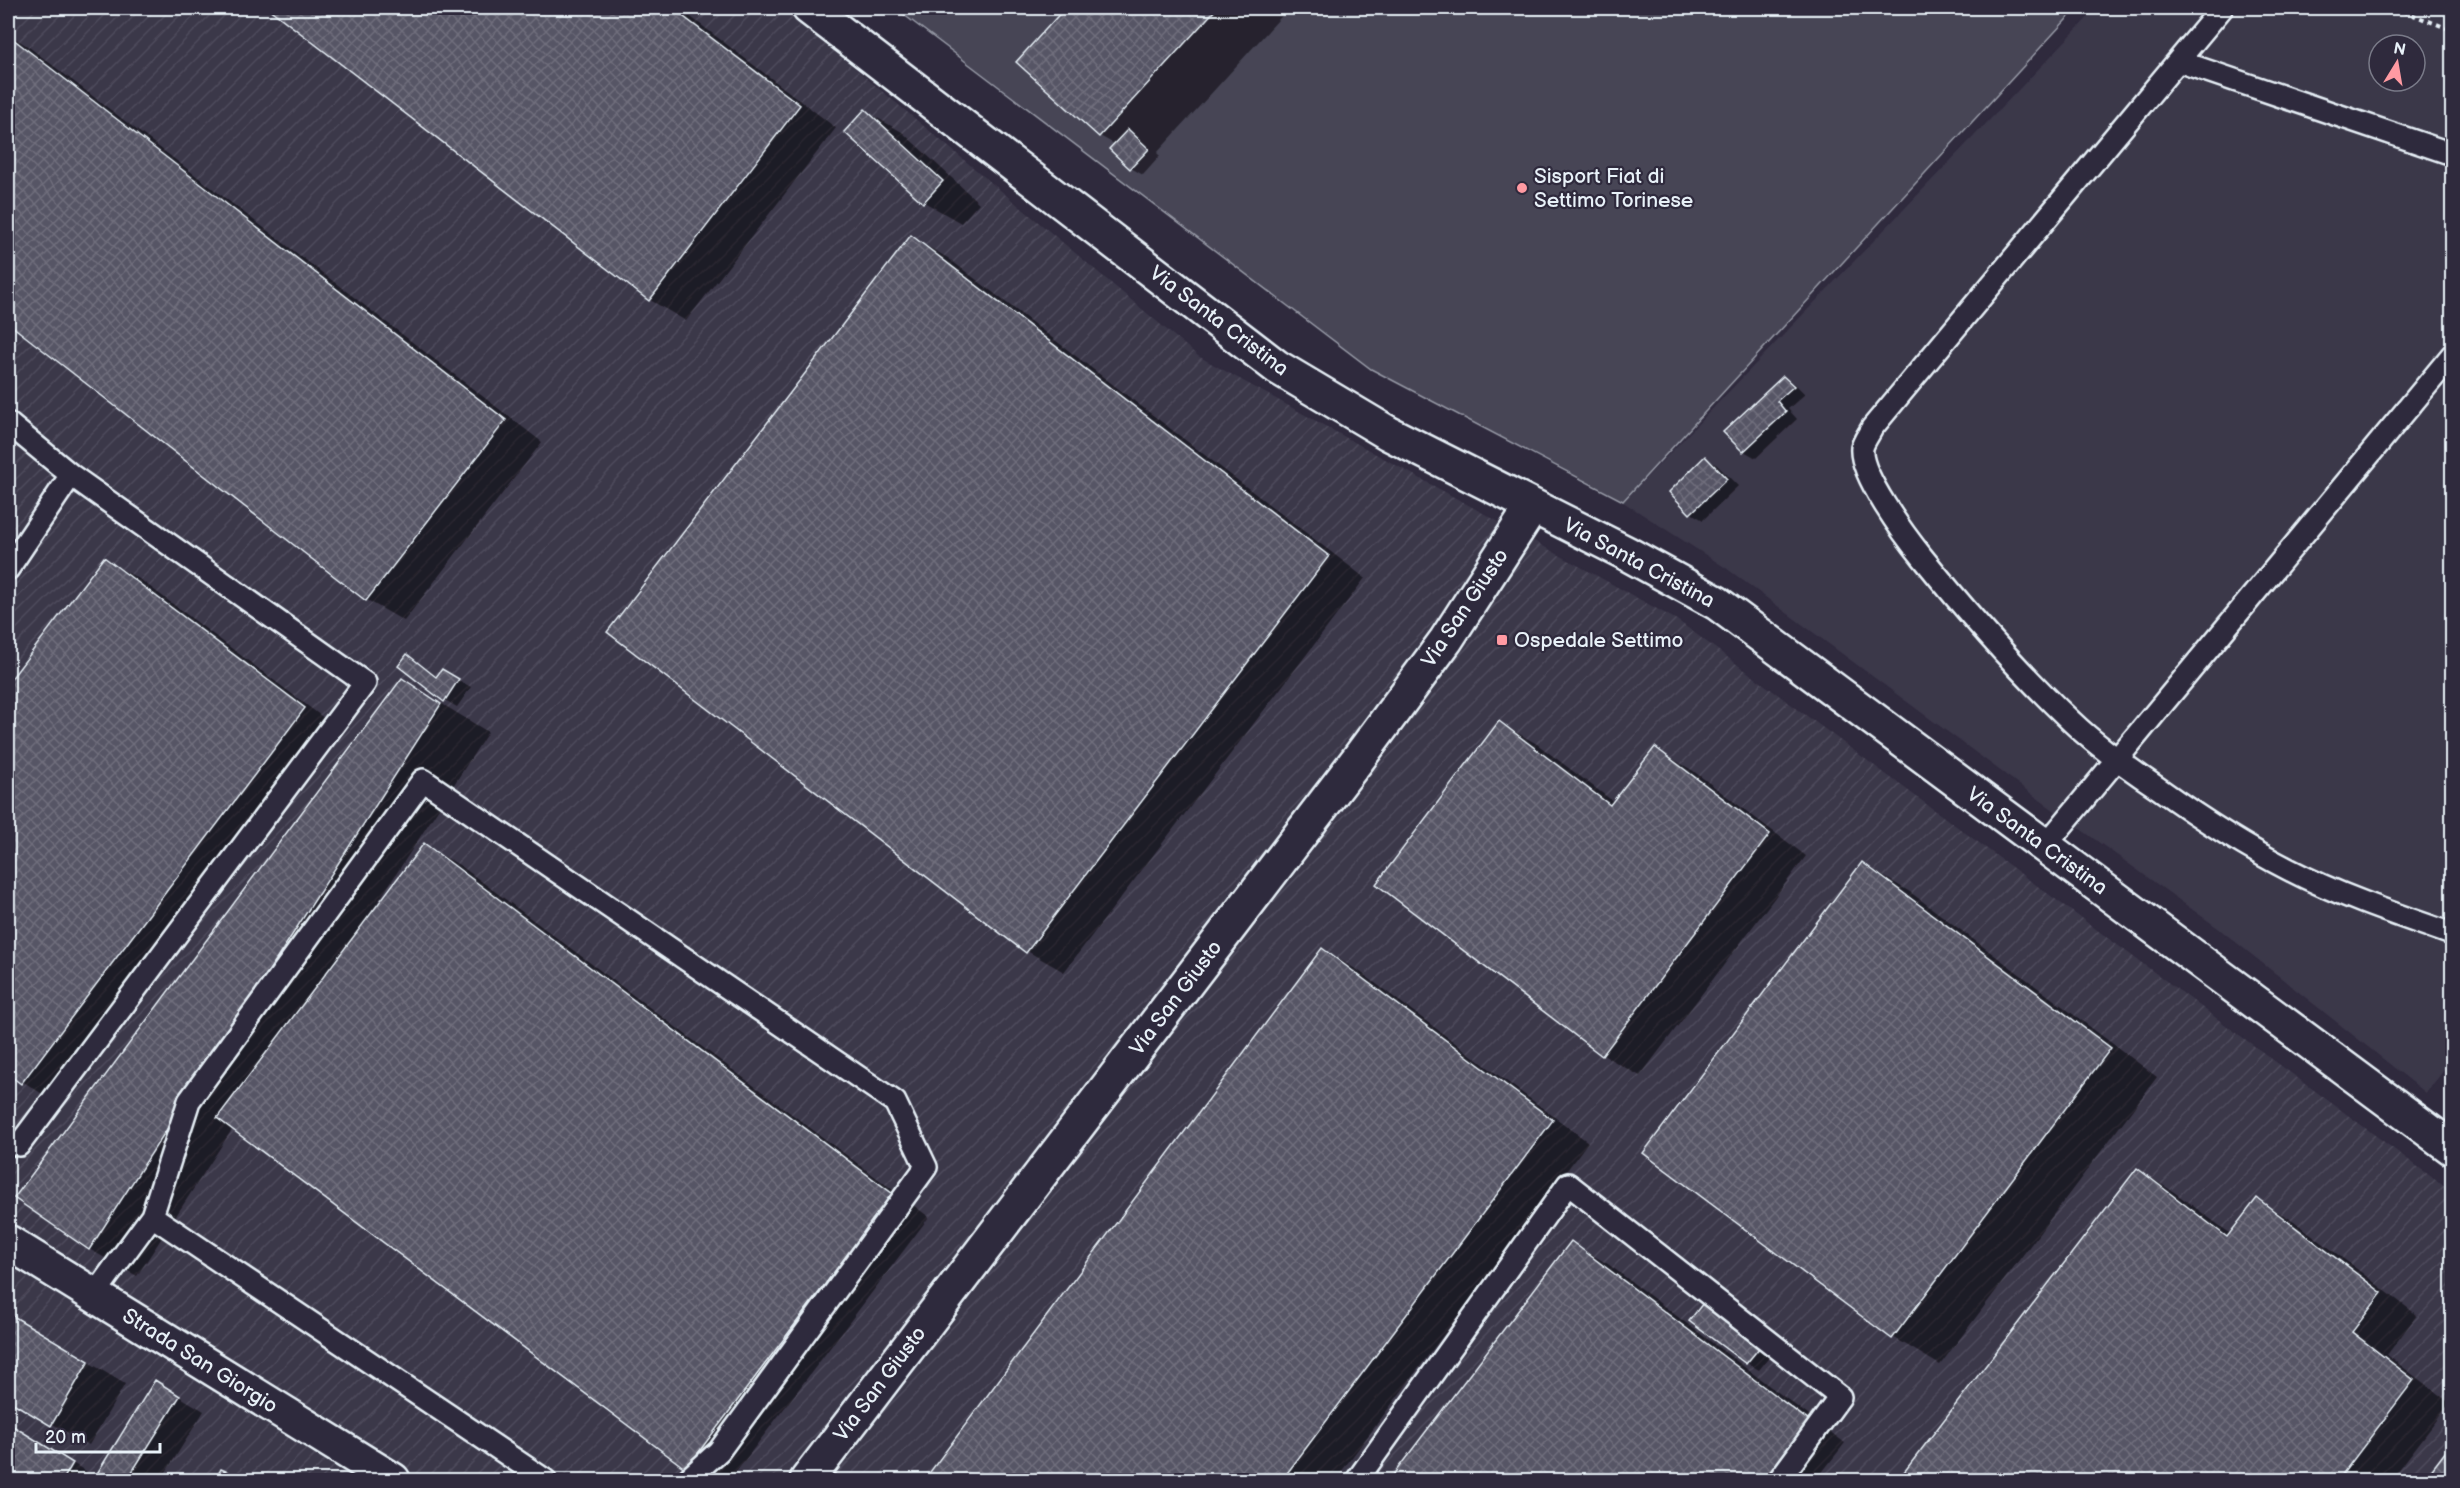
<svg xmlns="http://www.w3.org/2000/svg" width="2460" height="1488" font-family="'Balsamiq Sans',sans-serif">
<defs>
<pattern id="industrial-furrows" width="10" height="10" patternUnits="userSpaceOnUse" patternTransform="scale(1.5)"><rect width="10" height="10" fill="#3b3749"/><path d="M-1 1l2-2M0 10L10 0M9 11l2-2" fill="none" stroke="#4e4b5b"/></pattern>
<pattern id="building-cross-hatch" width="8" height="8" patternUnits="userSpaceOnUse" patternTransform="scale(1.5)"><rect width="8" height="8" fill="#575565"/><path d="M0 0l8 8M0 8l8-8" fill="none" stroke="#6f6e7c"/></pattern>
</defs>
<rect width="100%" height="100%" fill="#2f2a3d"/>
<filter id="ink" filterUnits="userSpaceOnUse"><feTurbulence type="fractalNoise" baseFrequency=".0167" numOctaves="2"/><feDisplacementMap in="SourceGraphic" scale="12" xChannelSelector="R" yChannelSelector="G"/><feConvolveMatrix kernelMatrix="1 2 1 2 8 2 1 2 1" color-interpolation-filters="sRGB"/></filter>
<g filter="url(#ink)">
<path fill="#3b3749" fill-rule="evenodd" d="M 2097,8 L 2452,8 L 2452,1060 L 2426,1093 L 2218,928 L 2033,795 L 1726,568 L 1623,502 ZM 2379,45 L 2415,45 L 2415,81 L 2379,81 Z"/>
<path fill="url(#industrial-furrows)" d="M 8,8 L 783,8 L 1198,356 L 1677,620 L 2452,1192 L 2452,1480 L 8,1480 Z"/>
<path fill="#464455" stroke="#979aa6" stroke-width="1.5" d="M 895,8 L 2077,8 L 1623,501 L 1371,369 Z"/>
<path fill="#0007" d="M 271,8 L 679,8 L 836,128 L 686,321 L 650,300 Z
M 1067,8 L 1289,8 L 1157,153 L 1160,156 L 1143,175 L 1131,168 L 1116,145 L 1100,136 L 1018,62 Z
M 8,34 L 29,47 L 542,442 L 404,621 L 367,600 L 8,322 Z
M 865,111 L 902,132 L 979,203 L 961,223 L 924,202 Z
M 911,237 L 948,258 L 1365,578 L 1064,972 L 1027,951 Z
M 1784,378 L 1796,385 L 1805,394 L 1788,409 L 1797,419 L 1756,458 L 1744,451 Z
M 1705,458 L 1717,465 L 1738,486 L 1703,520 L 1691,513 Z
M 104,559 L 141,580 L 341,731 L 58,1104 L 8,1072 L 8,686 Z
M 407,656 L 438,677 L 442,671 L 471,687 L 457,707 L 445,700 Z
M 403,680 L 488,732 L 378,902 L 380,904 L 424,845 L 461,866 L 929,1217 L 730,1480 L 709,1480 L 687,1468 L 233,1128 L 137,1276 L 89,1249 Z
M 1500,723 L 1537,744 L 1614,802 L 1655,749 L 1692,770 L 1806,856 L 1640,1076 L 1603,1055 L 1378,884 Z
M 1863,864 L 1910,892 L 2157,1077 L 1940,1365 L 1893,1337 Z
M 1323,950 L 1359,971 L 1588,1142 L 1335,1480 L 935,1480 L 929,1476 Z
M 2138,1170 L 2174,1192 L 2231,1234 L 2257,1200 L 2294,1221 L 2417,1315 L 2387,1355 L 2450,1403 L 2391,1480 L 1900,1480 Z
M 1571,1243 L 1608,1264 L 1845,1443 L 1816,1480 L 1391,1480 Z
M 1703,1305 L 1771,1355 L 1759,1370 L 1747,1363 Z
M 8,1314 L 125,1384 L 89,1445 L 8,1398 Z
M 155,1382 L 204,1411 L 161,1480 L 8,1480 L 8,1424 L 97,1478 Z
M 2452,1445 L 2452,1480 L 2426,1480 Z"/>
<path fill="url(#building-cross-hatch)" stroke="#e8f1f8" stroke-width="1.5" d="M 268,8 L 672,8 L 800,105 L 649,301 Z
M 1065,8 L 1217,8 L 1099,137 L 1016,62 Z
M 8,35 L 506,420 L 366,601 L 8,323 Z
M 865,109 L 943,181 L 923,203 L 844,132 Z
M 1128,129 L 1149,149 L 1130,169 L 1109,149 Z
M 911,235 L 1329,556 L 1026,953 L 607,632 Z
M 1783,376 L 1794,386 L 1777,401 L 1786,412 L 1743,452 L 1723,432 Z
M 1705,456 L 1727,479 L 1690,514 L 1669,492 Z
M 104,557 L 305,708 L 21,1084 L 8,1074 L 8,683 Z
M 407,654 L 436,677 L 442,669 L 459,679 L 444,702 L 398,666 Z
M 402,678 L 441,704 L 89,1250 L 14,1198 Z
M 1499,721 L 1610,805 L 1655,747 L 1770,834 L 1602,1056 L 1376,884 Z
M 424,843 L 893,1194 L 686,1469 L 217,1118 Z
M 1862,862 L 2111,1048 L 1892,1339 L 1643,1153 Z
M 1322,948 L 1553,1120 L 1282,1480 L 932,1480 L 927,1476 Z
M 2137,1168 L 2227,1237 L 2257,1198 L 2382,1293 L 2352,1332 L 2414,1380 L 2338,1480 L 1898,1480 Z
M 1571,1241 L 1809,1421 L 1764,1480 L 1389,1480 Z
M 1703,1303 L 1760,1347 L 1746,1364 L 1689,1321 Z
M 8,1313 L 89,1361 L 51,1426 L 8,1400 Z
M 155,1380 L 180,1396 L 127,1480 L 93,1480 Z
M 8,1423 L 73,1463 L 63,1480 L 8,1480 Z
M 2452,1443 L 2452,1480 L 2424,1480 Z
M 221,1469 L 228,1472 L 243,1480 L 215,1480 Z"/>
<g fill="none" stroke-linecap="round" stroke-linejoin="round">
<g stroke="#e8f1f8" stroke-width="26">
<path id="service" d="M 2222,8 L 1872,428 C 1869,434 1863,442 1862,448 C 1859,474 1906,537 1923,558 C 1969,615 2018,671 2072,722 C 2098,747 2128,768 2158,788 C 2200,818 2243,846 2288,869 C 2340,896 2397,915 2452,934
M 2178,61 L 2452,154
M 8,423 L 71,475 L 8,569
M 2045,846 L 2452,355
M 8,1143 L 19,1145 L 365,683 L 71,475
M 152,1216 L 545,1480
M 94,1295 L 152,1216 L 189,1101 L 423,780 L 895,1102 L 926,1167 L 719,1451 L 687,1480
M 1357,1480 L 1568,1184 L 1840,1397 L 1779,1480"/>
</g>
<g stroke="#e8f1f8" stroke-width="38">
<path id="minor" d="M 8,1242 L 393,1480"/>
</g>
<g stroke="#e8f1f8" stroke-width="38">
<path id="tertiary" d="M 809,8 L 1277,367 L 1388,433 L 1626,553 L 1717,603 L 2452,1148
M 807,1480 L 1358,759 L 1446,640 L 1532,507"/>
</g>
<path stroke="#e8f1f8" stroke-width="4" stroke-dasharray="4.5 4.5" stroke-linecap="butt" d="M 2395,8 L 2452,30"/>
<use href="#service" stroke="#2f2a3d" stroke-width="21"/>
<use href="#minor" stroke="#2f2a3d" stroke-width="33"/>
<use href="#tertiary" stroke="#2f2a3d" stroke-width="33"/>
</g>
</g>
<g fill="#ff9aa2" stroke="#2f2a3d" stroke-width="2">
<circle cx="1522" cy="188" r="6"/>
<rect x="1496" y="634" width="12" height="12" rx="3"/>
</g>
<g text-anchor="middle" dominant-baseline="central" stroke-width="4.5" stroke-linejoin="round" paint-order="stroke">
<g font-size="21" fill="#e8f1f8" stroke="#2f2a3d" text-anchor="start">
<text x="1534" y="176">Sisport Fiat di<tspan x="1534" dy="24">Settimo Torinese</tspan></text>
<text x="1514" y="640">Ospedale Settimo</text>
</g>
<g font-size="21" fill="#e8f1f8" stroke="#2f2a3d">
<text transform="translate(1219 321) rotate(37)">Via Santa Cristina</text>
<text transform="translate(1639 563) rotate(28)">Via Santa Cristina</text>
<text transform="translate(1465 608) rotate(-56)">Via San Giusto</text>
<text transform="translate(2037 841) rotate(36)">Via Santa Cristina</text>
<text transform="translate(1176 998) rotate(-53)">Via San Giusto</text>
<text transform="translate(200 1361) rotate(32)">Strada San Giorgio</text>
<text transform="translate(880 1384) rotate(-53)">Via San Giusto</text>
</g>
</g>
<rect width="2460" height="1488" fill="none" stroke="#2f2a3d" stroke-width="30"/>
<rect x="15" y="15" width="2430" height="1458" fill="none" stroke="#e8f1f8" stroke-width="2" filter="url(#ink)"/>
<g transform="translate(2397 63) rotate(11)"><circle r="28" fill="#2f2a3d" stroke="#797a88" stroke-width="1.5"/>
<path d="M0-4.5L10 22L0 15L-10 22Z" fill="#ff9aa2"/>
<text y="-9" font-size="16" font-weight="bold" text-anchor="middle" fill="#e8f1f8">N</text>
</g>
<path d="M36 1443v9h124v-9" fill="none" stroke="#e8f1f8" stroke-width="3"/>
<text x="45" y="1443" font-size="18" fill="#e8f1f8" stroke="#2f2a3d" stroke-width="4.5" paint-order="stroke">20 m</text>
</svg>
